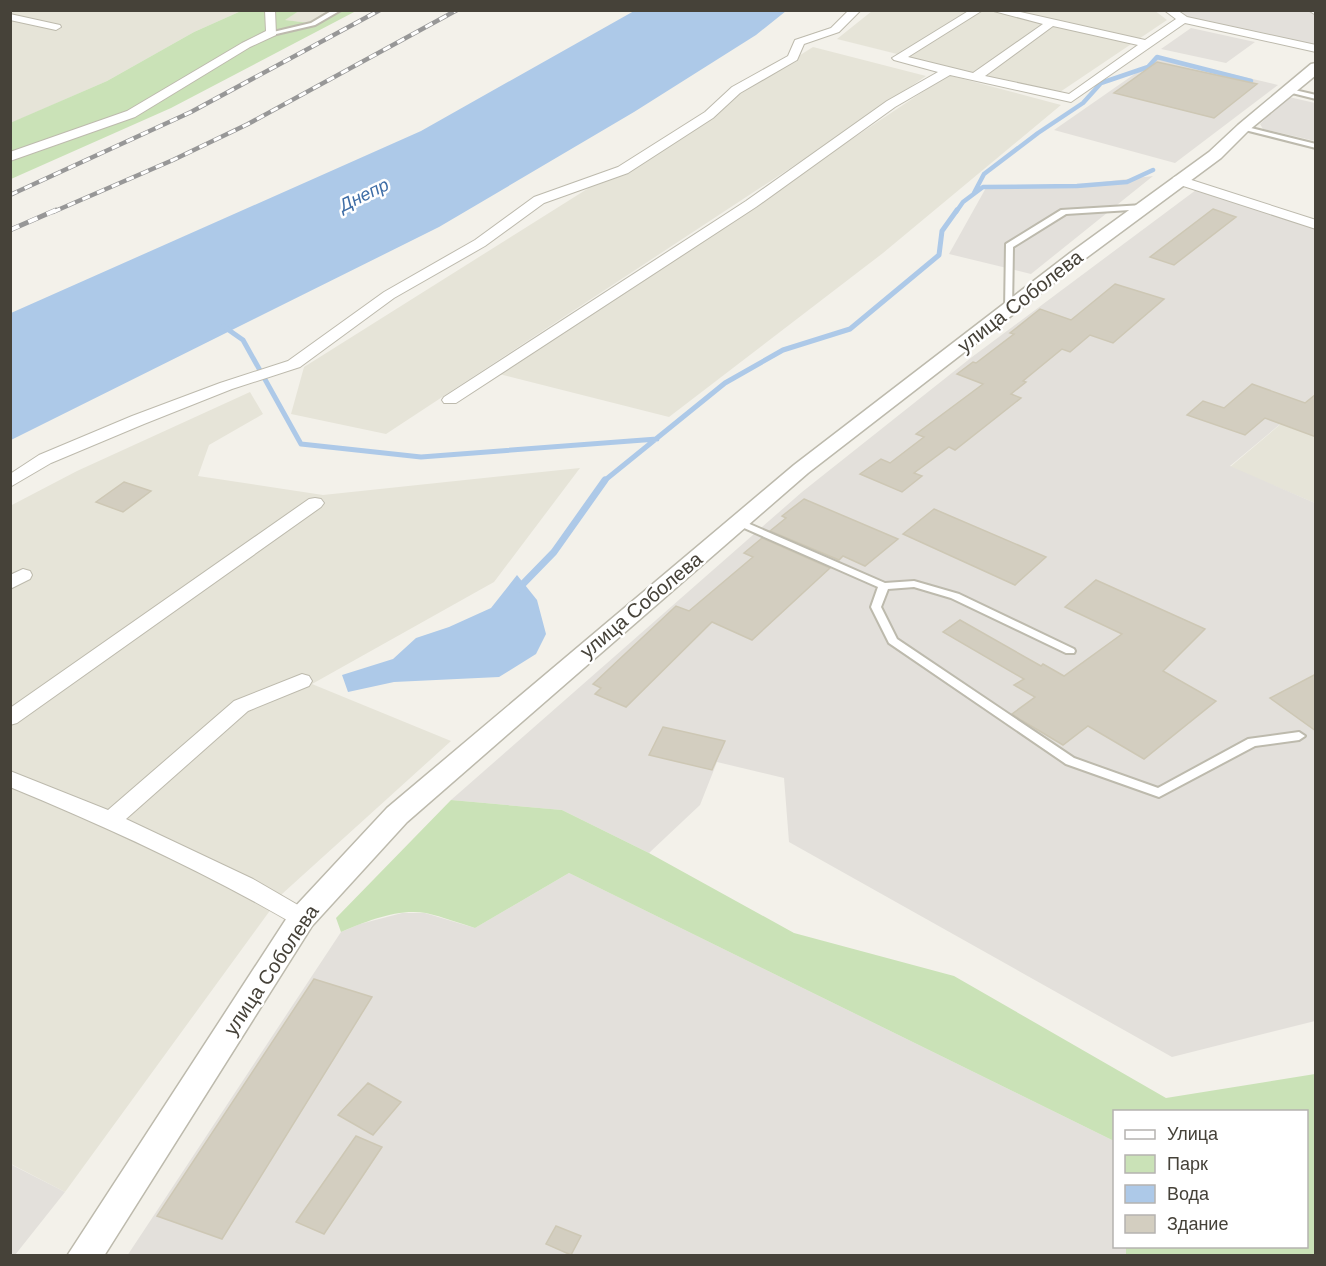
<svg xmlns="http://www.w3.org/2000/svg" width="1326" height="1266" font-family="'DM Sans',sans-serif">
<rect width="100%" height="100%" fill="#f3f1ea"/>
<path fill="#e6e4d8" d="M 1154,10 L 1167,20 L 1057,94 L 837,39 L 872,11 Z
M 11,11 L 241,11 L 194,32 L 107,81 L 11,123 Z
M 299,11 L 334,11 L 310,23 L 284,20 Z
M 813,47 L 926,76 L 842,134 L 386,434 L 291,414 L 304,367 Z
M 948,75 L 1061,105 L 883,253 L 669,417 L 499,374 Z
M 250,392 L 263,414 L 209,445 L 198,476 L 323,495 L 580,468 L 494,582 L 312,684 L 451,741 L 282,894 L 65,1192 L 11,1164 L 10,506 L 77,471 Z
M 1315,395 L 1315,503 L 1230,467 Z"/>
<path fill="#e3e0db" d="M 1170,11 L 1313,11 L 1315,12 L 1315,46 L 1176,15 Z
M 1191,28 L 1255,42 L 1226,63 L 1161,49 Z
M 1159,57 L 1278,85 L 1175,163 L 1054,130 Z
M 1289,97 L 1315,103 L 1315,141 L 1263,129 L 1260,124 Z
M 1153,176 L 1031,274 L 949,254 L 987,186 L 1068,186 Z
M 1200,187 L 1315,229 L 1315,395 L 1230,466 L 1315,503 L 1315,1021 L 1172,1057 L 789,842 L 784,778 L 717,762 L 700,805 L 649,853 L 562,810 L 451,800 L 802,492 L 972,357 Z
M 569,873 L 1114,1141 L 1114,1246 L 1126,1247 L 1126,1256 L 127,1256 L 341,932 L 360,924 L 402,913 L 425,913 L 475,928 Z
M 10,1164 L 65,1192 L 15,1255 L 11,1255 Z"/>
<path fill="#cae2b7" d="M 241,11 L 299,11 L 285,20 L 310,23 L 334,11 L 356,11 L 171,108 L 11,179 L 10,123 L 107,81 L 194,32 Z
M 451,800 L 562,810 L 649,853 L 794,933 L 954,976 L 1166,1098 L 1315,1074 L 1315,1255 L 1126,1255 L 1126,1247 L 1306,1246 L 1306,1112 L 1114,1112 L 1114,1141 L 569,873 L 475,928 C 459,923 443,917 426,913 C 399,908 366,921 341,932 L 336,918 Z"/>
<path fill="#adc9e8" d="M 634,11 L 786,11 L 756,35 L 634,112 L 439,227 L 11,440 L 11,313 L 421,131 Z
M 517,575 L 537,600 L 546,634 L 536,654 L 499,677 L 394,682 L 348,692 L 342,675 L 393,659 L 416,638 L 449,627 L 491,608 Z"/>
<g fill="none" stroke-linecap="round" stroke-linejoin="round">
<path stroke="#adc9e8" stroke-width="4.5" d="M 974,193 L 984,174 L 1038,133 L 1083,103 L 1101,83 L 1148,67 L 1157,57 L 1251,81
M 956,212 L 963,202 L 983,187 L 1077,186 L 1127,182 L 1153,170"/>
<path stroke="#adc9e8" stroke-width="5" d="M 223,326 L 243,340 L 301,444 L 421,457 L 657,439
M 604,481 L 725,383 L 783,350 L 850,329 L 939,255 L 942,231 L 957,210"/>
<path stroke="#adc9e8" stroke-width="7" d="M 518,589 L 554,552 L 605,480"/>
</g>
<path fill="#d3cec0" stroke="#cdc7b4" stroke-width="1.5" d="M 1157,62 L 1257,84 L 1214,118 L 1114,93 Z
M 1213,209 L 1236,217 L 1174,265 L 1150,257 Z
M 1115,284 L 1164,299 L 1113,343 L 1090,335 L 1070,352 L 1062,349 L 1023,381 L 1026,382 L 1011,394 L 1021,398 L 955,450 L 949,447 L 914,473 L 922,476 L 902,492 L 860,474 L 881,459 L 890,463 L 924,437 L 916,434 L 983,384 L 957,374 L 973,362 L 976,363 L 1014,334 L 1010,333 L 1040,309 L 1071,320 Z
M 1252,384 L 1305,403 L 1316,394 L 1316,437 L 1265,418 L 1245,435 L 1187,415 L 1203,401 L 1224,408 Z
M 124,482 L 151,491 L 123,512 L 96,502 Z
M 804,499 L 898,539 L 865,566 L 843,556 L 839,560 L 770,531 L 786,518 L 782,516 Z
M 934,509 L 1046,557 L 1015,585 L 903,534 Z
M 762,538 L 830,568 L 752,640 L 712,622 L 626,707 L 595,694 L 601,688 L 593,684 L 676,606 L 689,611 L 753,557 L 744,553 Z
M 1096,580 L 1205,629 L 1163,671 L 1216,701 L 1144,759 L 1088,726 L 1063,745 L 1021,720 L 1012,714 L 1035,697 L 1014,685 L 1024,679 L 943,632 L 960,620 L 1041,666 L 1043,664 L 1064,676 L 1122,634 L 1065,607 Z
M 1316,674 L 1316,731 L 1270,698 Z
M 663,727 L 725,741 L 712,770 L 649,755 Z
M 314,979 L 372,997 L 222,1239 L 157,1216 Z
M 368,1083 L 401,1102 L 373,1135 L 338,1115 Z
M 356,1136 L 382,1147 L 324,1234 L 296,1222 Z
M 556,1226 L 581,1236 L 571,1255 L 546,1244 Z"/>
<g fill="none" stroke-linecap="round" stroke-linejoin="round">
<g stroke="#bdbaad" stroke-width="4">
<path id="service" d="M 333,10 L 341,10 L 315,25 L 272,35 L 269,33 L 311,23 Z
M 1286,88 L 1316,95 L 1316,99 L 1284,91 L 1283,90 Z
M 1243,126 L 1316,144 L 1316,148 L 1241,129 L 1240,128 Z
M 1143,205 L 1147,207 L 1146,209 L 1066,214 L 1013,247 L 1012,310 L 1008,312 L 1005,312 L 1006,244 L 1061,210 Z
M 738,519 L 885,583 L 914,581 L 959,594 L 1074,649 L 1075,651 L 1074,653 L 1066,653 L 951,598 L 914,587 L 888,589 L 881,607 L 897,639 L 1074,758 L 1158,788 L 1248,739 L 1299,732 L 1305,736 L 1299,740 L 1255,746 L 1159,797 L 1066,764 L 889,643 L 871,607 L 878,587 L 735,524 L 733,522 Z"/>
</g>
<g stroke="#bdbaad" stroke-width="2">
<path id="minor" d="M 265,10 L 275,10 L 276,35 L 250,47 L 135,117 L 10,161 L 10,152 L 127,111 L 242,43 L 266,31 Z
M 849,10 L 861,10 L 839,32 L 804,44 L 797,60 L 740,93 L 713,118 L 628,173 L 544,203 L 485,246 L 394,298 L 300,367 L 232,389 L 144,424 L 51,463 L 10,487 L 10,474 L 39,455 L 132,416 L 220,383 L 288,361 L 384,292 L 475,240 L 534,197 L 618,167 L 705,112 L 732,87 L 788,56 L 795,40 L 831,28 Z
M 970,10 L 983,10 L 908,57 L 973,73 L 1043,24 L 990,10 L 1012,10 L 1145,40 L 1176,19 L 1164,10 L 1177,10 L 1187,17 L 1316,45 L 1316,52 L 1185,23 L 1071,102 L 950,75 L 895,107 L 756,207 L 456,403 L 444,403 L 442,400 L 444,397 L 746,201 L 887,101 L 938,72 L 894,60 L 892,58 ZM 1053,26 L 1138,45 L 1069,94 L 985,76 Z
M 1308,10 L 1316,10 L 1316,15 Z
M 10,14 L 60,25 L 61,27 L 56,30 L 10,20 Z
M 1179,176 L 1316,220 L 1316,229 L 1174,183 L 1172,180 L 1174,177 Z
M 315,498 L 321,499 L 324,503 L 321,507 L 17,723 L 10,725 L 10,708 L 309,499 Z
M 23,569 L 30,571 L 32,575 L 30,579 L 10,589 L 10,575 Z
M 302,674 L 309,676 L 312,681 L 309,686 L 248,711 L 126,819 L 253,879 L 310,912 L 314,918 L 310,924 L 302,927 L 294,924 C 203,871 107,827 10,787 L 10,771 L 108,810 L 234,701 Z"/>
</g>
<g stroke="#bdbaad" stroke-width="3">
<path id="tertiary" d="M 1316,63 L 1316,75 L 1248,131 L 1221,158 L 1082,261 L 808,473 L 407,822 L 312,926 L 104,1256 L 67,1256 L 292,910 L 387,808 L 794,465 L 1070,253 L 1209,152 L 1238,125 L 1311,64 Z"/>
</g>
<use href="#service" fill="#fff" fill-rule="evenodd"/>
<use href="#minor" fill="#fff" fill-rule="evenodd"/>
<use href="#tertiary" fill="#fff" fill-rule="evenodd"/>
<g stroke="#979797" stroke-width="4.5">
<path id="rail-far1" d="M 10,195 L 191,112 L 380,10
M 53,212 L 173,160 L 248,124 L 457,10"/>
</g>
<g stroke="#979797" stroke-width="5">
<path id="rail" d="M 10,230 L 56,210"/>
</g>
<use href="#rail-far1" stroke="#fff" stroke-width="3" stroke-dasharray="8" stroke-linecap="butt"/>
<use href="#rail" stroke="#fff" stroke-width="4" stroke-dasharray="10" stroke-linecap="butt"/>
</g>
<g text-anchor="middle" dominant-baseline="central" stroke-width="5" stroke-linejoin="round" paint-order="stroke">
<g font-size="18" font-style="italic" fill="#3e6da6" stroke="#fff">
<text transform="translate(364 195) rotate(-26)">Днепр</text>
</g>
<g font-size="20" fill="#464239" stroke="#fff">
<text transform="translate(1020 301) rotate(-38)">улица Соболева</text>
<text transform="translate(641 605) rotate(-40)">улица Соболева</text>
<text transform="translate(271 970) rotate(-56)">улица Соболева</text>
</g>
</g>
<rect width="1326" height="1266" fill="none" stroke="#464239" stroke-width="24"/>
<rect x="1113" y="1110" width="195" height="138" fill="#ffffff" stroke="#b5b3b0" stroke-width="1.5"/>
<rect x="1125" y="1130" width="30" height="9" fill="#ffffff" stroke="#b5b3b0" stroke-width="1.5"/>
<text x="1167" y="1140" font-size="18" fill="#464239">Улица</text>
<rect x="1125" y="1155" width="30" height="18" fill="#cae2b7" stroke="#b5b3b0" stroke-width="1.5"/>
<text x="1167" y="1170" font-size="18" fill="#464239">Парк</text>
<rect x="1125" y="1185" width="30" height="18" fill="#adc9e8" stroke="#b5b3b0" stroke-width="1.5"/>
<text x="1167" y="1200" font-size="18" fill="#464239">Вода</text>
<rect x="1125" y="1215" width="30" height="18" fill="#d3cec0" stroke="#b5b3b0" stroke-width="1.5"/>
<text x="1167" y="1230" font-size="18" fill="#464239">Здание</text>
</svg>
